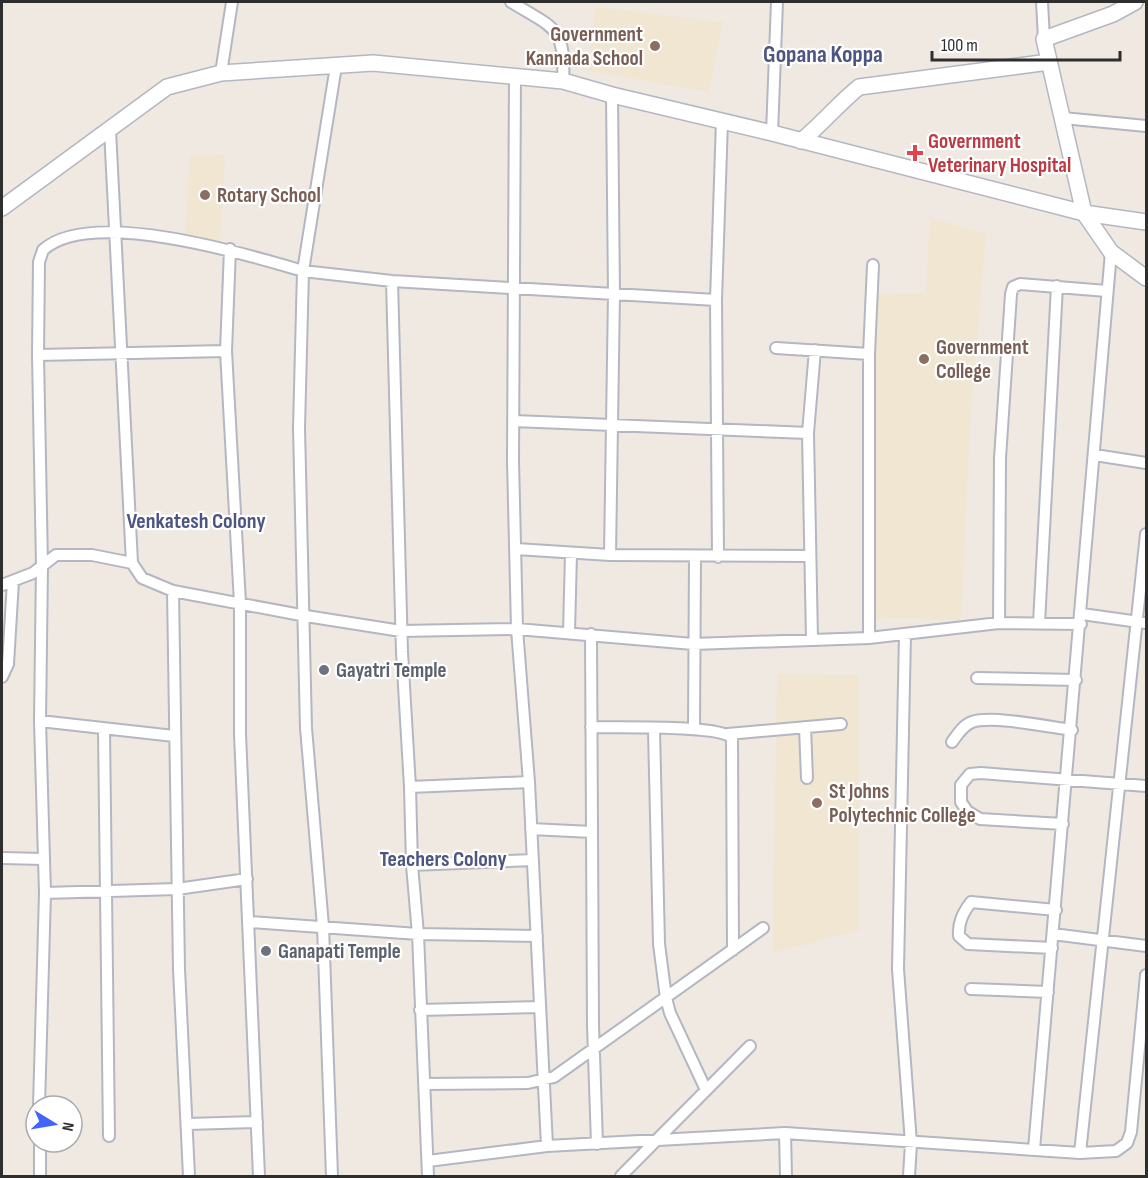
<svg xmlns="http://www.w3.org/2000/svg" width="1148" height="1178" font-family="'Sofia Sans Condensed',sans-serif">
<rect width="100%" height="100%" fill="#efe9e1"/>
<path fill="#f0e6d1" d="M 595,7 L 723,22 L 709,92 L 589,71 Z
M 225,155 L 220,243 L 185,234 L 190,156 Z
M 930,218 L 986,234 L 970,423 L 961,620 L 868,618 L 873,294 L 926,293 Z
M 777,674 L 859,675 L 859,930 L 773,953 Z"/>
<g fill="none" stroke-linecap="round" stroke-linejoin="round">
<g stroke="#b4b7c1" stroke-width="14">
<path id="street" d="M 511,2 C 553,28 566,26 563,81
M 1042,2 L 1044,39
M 336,66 L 303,271 L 392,281 L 716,300
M 221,73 L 232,2
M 515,76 L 513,461 L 517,629 L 529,782 L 547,1146
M 1063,118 L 1146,126
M 110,130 L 132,563 L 142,578 L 173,591 L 306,616 L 401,631 L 517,629 L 693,644 L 869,638 L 999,623 L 1081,624
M 772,133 L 777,2
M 230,249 L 226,351 L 240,603 L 240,734 L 259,1176
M 392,281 L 402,652 L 410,787 L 412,865 L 418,934 L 428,1176
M 776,348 L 869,354
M 38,355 L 226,351
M 514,421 L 808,433
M 1095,455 L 1146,463
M 516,549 L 610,555 L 809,556
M 610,555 L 614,294 L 612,95
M 718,557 L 716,300 L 722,121
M 2,585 L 33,573 L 56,555 L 92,555 L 132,563
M 173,591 L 179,969 L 189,1176
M 1082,614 L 1146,623
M 999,623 L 1000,458 L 1011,294 L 1013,287 L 1020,284 L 1107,291
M 1039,623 L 1057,286
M 569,632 L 571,553
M 591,634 L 593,1025 L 597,1144
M 905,635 L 898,969 L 911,1143 L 909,1176
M 869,638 L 869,354 L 873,265
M 812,640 L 808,433 L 815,350
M 2,677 L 8,664 L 13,581
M 977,678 L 1076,680
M 40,721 L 174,736
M 591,727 C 616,728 719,724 732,738 L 733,950
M 805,727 L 807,778
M 694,728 L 695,556
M 104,730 L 109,1136
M 654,730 L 659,944 L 666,998 L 670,1013 L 706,1090
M 728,734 L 841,724
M 952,742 C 957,735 963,725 972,722 C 992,715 1049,727 1072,730
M 410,787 L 529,782
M 1063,824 L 980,819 L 967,811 L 961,802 L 961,785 L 970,774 L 981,773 L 1146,786
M 531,829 L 592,832
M 2,858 L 43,859
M 412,865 L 533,860
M 45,893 L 177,889 L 247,879
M 249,922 L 418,934 L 537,936
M 1053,934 L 1146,946
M 1052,948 L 968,944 L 959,936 C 958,922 963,913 971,902 L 1056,910
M 971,989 L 1048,992
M 420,1010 L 540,1007
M 425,1084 L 528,1083 L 554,1077 L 763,928
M 39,1106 L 45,893 L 40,721 L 42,566 L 38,355 L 39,262 L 43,250 C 90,207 246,254 303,271 L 299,428 L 306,728 L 323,926 L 332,1176
M 187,1124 L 257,1122
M 785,1133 L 786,1176
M 40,1142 L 40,1176
M 1034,1149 L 1111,252
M 1080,1153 L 1146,534
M 428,1161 L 547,1146 L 785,1133 L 1080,1153 L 1116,1151 L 1127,1143 L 1131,1132 L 1146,975
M 621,1176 L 750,1046"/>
</g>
<g stroke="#b4b7c1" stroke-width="18">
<path id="secondary" d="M 1135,2 L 1113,14 L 1044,39 L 1084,213 L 1111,252 L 1146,278
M 801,141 C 822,124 838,104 859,87 L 1049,62
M 2,208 L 167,87 L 221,73 L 373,63 L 563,81 L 612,95 L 772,133 L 1084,213 L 1146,222"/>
</g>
<use href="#street" stroke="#fff" stroke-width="10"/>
<use href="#secondary" stroke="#fff" stroke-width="15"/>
</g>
<g fill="#8d6e63" stroke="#fff" stroke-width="2">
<circle cx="655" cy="46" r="6"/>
<circle cx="205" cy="195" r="6"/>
<circle cx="924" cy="359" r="6"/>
<circle cx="817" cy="803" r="6"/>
</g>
<path fill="#e0444e" stroke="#fff" stroke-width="2" d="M912 144h6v6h6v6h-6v6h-6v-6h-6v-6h6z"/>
<g fill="#6b7280" stroke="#fff" stroke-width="2">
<circle cx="324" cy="670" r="6"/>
<circle cx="266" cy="951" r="6"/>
</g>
<g text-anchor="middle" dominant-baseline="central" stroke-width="4.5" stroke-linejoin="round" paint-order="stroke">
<g font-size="21" font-weight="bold" fill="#785e54" stroke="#fff" text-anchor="start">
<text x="643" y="34" text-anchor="end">Government<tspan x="643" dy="24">Kannada School</tspan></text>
<text x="217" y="195">Rotary School</text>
<text x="936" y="347">Government<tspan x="936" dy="24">College</tspan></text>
<text x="829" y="791">St Johns<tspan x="829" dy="24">Polytechnic College</tspan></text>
</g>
<g font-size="21" font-weight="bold" fill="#be3a42" stroke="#fff" text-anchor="start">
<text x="928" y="141">Government<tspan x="928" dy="24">Veterinary Hospital</tspan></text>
</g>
<g font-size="21" font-weight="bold" fill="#5b616d" stroke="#fff" text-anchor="start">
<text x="336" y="670">Gayatri Temple</text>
<text x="278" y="951">Ganapati Temple</text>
</g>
<g font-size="22" font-weight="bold" fill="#4d5680" stroke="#fff">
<text x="196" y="521">Venkatesh Colony</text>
<text x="443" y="859">Teachers Colony</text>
</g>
<g font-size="24" font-weight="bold" fill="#4d5680" stroke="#fff">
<text x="823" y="54">Gopana Koppa</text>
</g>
</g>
<rect width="1148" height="1178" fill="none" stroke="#2e2e2e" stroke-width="6"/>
<g transform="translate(54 1124) rotate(101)"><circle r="28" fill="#ffffff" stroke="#ababab" stroke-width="1.5"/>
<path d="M0-4.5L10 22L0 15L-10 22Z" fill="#4264fb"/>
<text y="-9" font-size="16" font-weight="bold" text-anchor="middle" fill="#2e2e2e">N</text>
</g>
<path d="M932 51v9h188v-9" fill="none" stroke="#2e2e2e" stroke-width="3"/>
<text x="941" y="51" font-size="18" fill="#2e2e2e" stroke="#ffffff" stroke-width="4.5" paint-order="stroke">100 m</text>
</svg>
